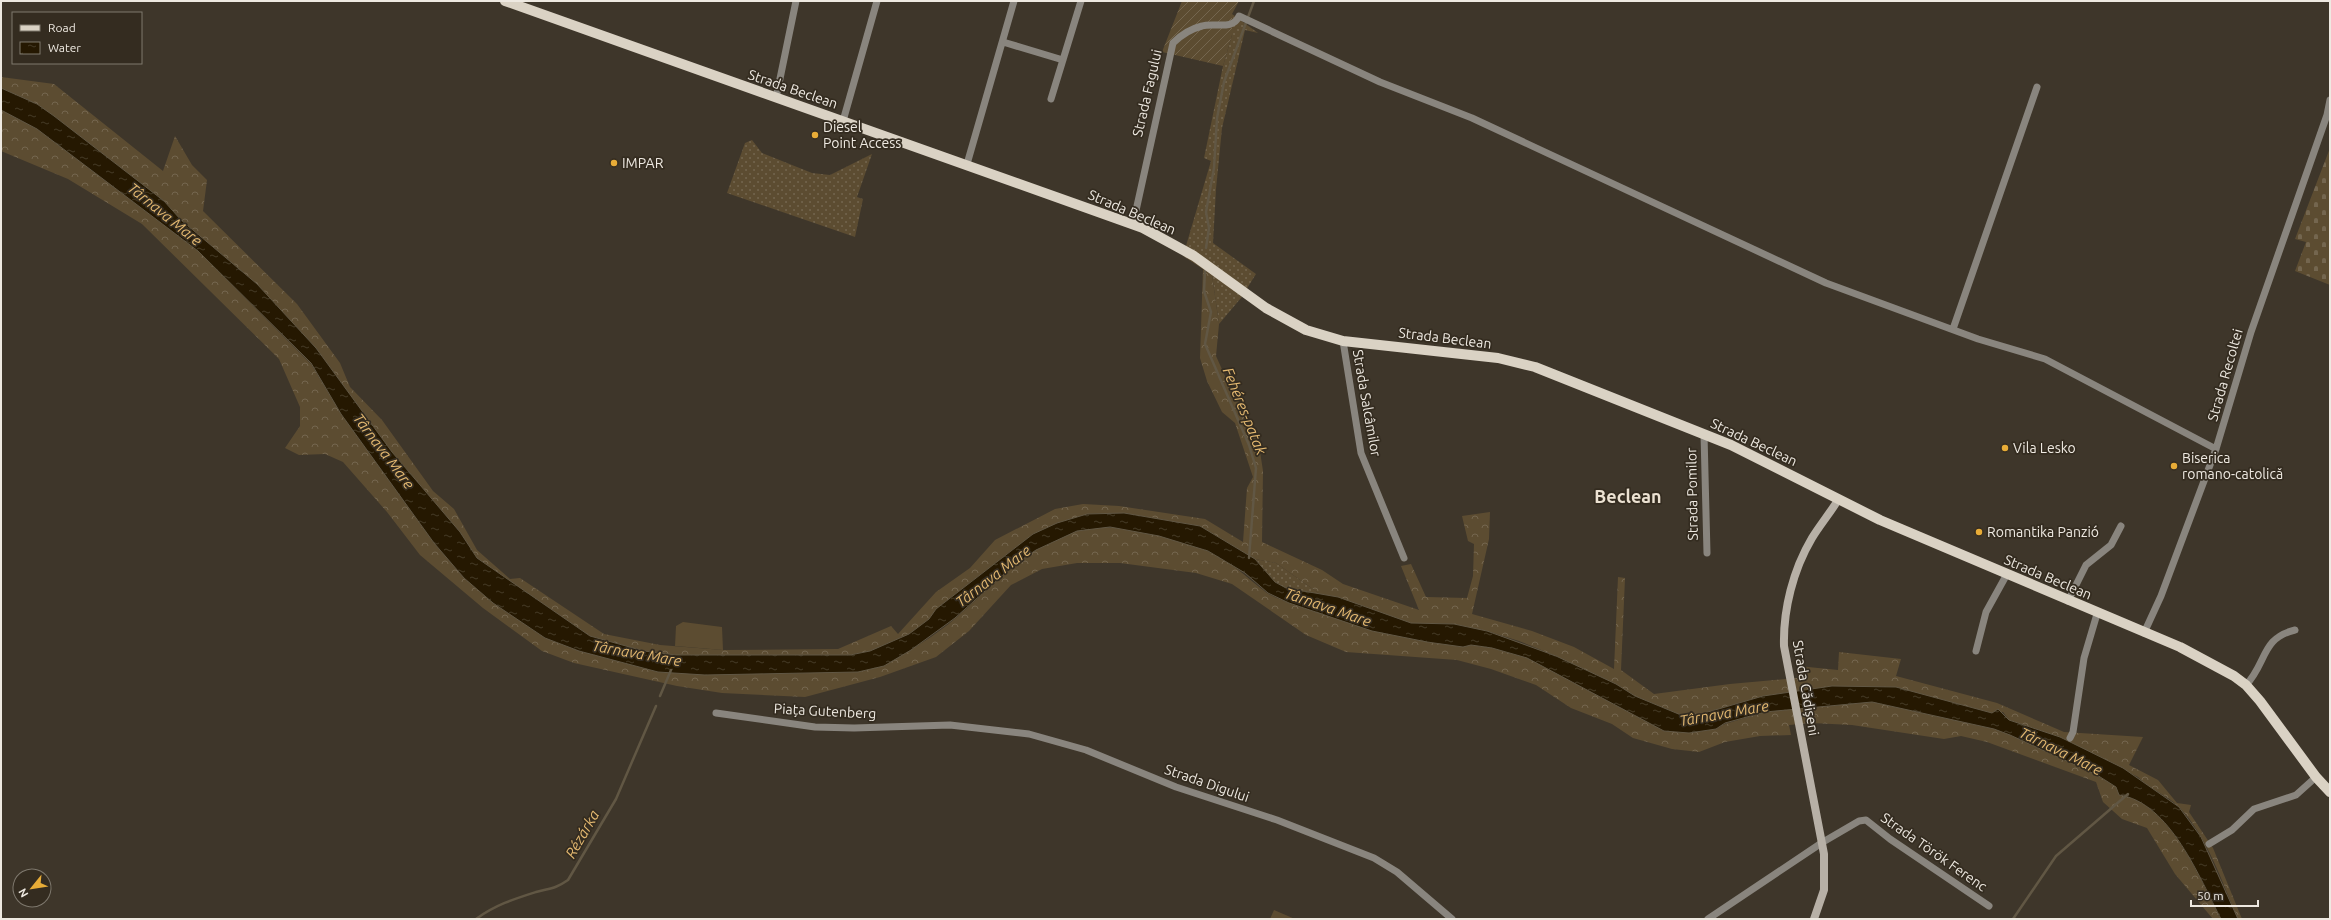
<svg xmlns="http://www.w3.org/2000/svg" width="2331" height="920" font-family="Ubuntu,sans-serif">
<defs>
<pattern id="grass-dots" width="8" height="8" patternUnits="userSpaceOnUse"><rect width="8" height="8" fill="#5c4c31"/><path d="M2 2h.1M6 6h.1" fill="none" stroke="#74664f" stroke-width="1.8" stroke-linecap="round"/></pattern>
<pattern id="forest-crowns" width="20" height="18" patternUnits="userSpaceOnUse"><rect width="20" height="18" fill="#5c4c31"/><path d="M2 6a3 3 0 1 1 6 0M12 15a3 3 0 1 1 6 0" fill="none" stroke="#74664f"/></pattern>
<pattern id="cemetery-stones" width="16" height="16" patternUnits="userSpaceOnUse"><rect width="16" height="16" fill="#5c4c31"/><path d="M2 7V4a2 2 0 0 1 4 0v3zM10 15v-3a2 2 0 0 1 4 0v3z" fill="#74664f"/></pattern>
<pattern id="garden-furrows" width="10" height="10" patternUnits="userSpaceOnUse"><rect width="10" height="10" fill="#5c4c31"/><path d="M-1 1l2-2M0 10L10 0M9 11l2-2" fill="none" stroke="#74664f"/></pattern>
<pattern id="water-ripples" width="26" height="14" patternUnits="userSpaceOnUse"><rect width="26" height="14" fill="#251801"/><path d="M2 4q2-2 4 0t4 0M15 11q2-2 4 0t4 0" fill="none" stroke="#453a26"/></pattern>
</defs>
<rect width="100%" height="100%" fill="#3e362a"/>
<path fill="url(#grass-dots)" d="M 1232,14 L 1258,33 L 1245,30 L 1222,128 L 1216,189 L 1213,243 L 1256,274 L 1241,298 L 1219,324 L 1212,275 L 1183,256 L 1211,161 L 1204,158 L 1223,66 L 1232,35 Z
M 752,140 L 762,153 L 812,173 L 830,175 L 872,154 L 857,197 L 863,199 L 855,237 L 727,193 L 745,143 Z
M 1255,559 L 1276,563 L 1320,594 L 1286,588 L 1275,582 Z"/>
<path fill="url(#forest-crowns)" d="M 1,77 L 54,84 L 163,171 L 175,136 L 192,165 L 207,180 L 203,211 L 297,304 L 340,363 L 350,387 L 382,420 L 433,491 L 454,509 L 477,550 L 510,579 L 520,578 L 604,634 L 660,645 L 723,650 L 838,649 L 891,626 L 898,634 L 936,592 L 970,568 L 995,540 L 1055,509 L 1083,504 L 1119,506 L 1205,519 L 1243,542 L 1247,488 L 1253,477 L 1235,423 L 1222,412 L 1207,381 L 1200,358 L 1203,269 L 1212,275 L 1219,324 L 1216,356 L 1229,385 L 1251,423 L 1259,445 L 1263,471 L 1262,542 L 1322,570 L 1343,584 L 1419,610 L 1401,566 L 1411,564 L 1426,597 L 1467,598 L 1473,576 L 1474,544 L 1468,541 L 1462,516 L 1490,512 L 1489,539 L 1472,614 L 1532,631 L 1574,647 L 1614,669 L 1618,577 L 1625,578 L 1621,670 L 1654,694 L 1730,684 L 1797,678 L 1798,666 L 1838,670 L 1839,652 L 1901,659 L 1896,676 L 1997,703 L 2064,732 L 2143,737 L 2129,765 L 2158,780 L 2177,803 L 2191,805 L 2189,812 L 2213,848 L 2242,919 L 2238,919 C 2222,882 2208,838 2180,808 C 2168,795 2150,790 2138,777 L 2060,737 L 2009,720 L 2003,712 L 1992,713 L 1969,707 L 1763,696 L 1715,710 L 1692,716 L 1681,715 L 1635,696 L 1616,684 L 1556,656 L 1519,641 L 1487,631 L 1454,624 L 1411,623 L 1389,617 L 1338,597 L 1320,594 L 1276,563 L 1255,559 L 1200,526 L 1124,513 L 1087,514 L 1033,534 L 936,609 L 929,619 L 909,634 L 870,651 L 850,655 L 676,655 L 644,651 L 590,636 L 477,558 L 460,532 L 392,452 L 316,348 L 257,284 L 181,220 L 164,201 L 54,116 L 37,104 L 1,88 Z
M 1,110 L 37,129 L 198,251 L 311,364 L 341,414 L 434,543 L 464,578 L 493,603 L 545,638 L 579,651 L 658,672 L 884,666 C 909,651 935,636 957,617 C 994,585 1028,545 1077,531 C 1113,520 1173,537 1207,551 C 1230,560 1247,578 1267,593 C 1273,597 1282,600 1289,603 L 1463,647 L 1471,645 L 1492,648 L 1527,658 L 1664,731 L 1689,733 L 1716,729 L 1725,724 L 1765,712 L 1872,702 L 1994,729 L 2010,735 L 2097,775 L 2116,787 L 2120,795 C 2170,802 2200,879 2221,919 L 2213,919 L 2175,874 L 2147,828 L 2122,819 L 2103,802 L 2096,782 L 1987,742 L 1961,736 L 1944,739 L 1852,725 L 1812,723 L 1789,725 L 1791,735 L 1760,736 L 1725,742 L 1699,752 L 1672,749 L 1633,738 L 1612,724 L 1571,708 L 1536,685 L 1491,669 L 1457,660 L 1346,652 L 1306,635 L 1232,584 L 1196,573 L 1120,563 L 1077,563 L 1042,569 L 1011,585 L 969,631 L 936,657 L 880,677 L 805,697 L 722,693 L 677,686 L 574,663 L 542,651 L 483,608 L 420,555 L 387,512 L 343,462 L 325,454 L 299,455 L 285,448 L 300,426 L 300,407 L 279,359 L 142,224 L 68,179 L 1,151 Z"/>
<path fill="url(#cemetery-stones)" d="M 2330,148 L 2330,285 L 2295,271 L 2306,242 L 2295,239 Z"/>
<path fill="url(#garden-furrows)" d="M 1182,1 L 1239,1 L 1232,14 L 1232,35 L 1223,66 L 1162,52 Z"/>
<path fill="#5c4c31" d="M 683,622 L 722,627 L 723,650 L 675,646 L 676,626 Z
M 1274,910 L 1295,919 L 1270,919 Z"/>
<path fill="url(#water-ripples)" stroke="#615744" d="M 1,88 L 37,104 L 54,116 L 164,201 L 181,220 L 257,284 L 316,348 L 392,452 L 460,532 L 477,558 L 590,636 L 644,651 L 676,655 L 850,655 L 870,651 L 909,634 L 929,619 L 936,609 L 1033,534 L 1057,523 L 1087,514 L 1124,513 L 1200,526 L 1255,559 L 1275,582 L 1286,588 L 1338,597 L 1411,623 L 1454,624 L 1487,631 L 1556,656 L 1616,684 L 1635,696 L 1681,715 L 1692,716 L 1715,710 L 1763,696 L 1832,686 L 1896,687 L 1992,713 L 1998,709 L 2009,720 L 2060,737 L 2123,768 L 2179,807 L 2201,837 L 2238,919 L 2221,919 C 2200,879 2170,802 2119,795 L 2116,787 L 2097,775 L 2010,735 L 1994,729 L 1872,702 L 1765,712 L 1725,723 L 1716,729 L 1689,733 L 1664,731 L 1527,658 L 1492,648 L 1471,645 L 1463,647 L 1427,642 L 1372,631 L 1289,603 L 1268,593 L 1245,573 L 1208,551 L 1159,536 L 1110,527 L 1077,531 L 1036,550 L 1014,565 L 955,618 L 911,650 L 884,666 L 858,672 L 705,675 L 658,672 L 579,651 L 545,638 L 493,603 L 464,578 L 434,543 L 341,414 L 311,363 L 198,251 L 37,129 L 1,110 Z"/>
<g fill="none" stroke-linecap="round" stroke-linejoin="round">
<path stroke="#615744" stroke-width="2.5" d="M 1206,248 L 1209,228 L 1206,212 L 1214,168 L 1217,118 L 1224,82 L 1254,1
M 1205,271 L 1204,291 L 1211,312 L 1205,344 L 1249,445 L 1256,468 L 1249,558
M 660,696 L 671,670
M 476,919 C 495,905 514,899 536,892 C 551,888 555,889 568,880 L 616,799 L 656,706
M 2013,919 L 2056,856 L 2128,794"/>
<path stroke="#89857e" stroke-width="7" d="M 1003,42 L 1063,60
M 776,98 L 796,1
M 1051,99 L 1081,1
M 843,121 L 877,1
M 967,164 L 1014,1
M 1133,224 L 1173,43 C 1181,35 1190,29 1202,26 C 1214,22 1233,31 1239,16 L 1380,82 L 1472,118 L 1826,283 L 1978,339 L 2045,359 L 2216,449
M 1953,329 L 2037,87
M 1343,341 L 1361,453 L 1404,558
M 1704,434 L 1707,553
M 2068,601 L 2086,565 L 2111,545 L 2121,526
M 2144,633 L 2161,596 L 2216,449 L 2251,332 L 2327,115 L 2330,100
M 1976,651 L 1986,612 L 2007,574
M 2246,685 C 2267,663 2261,638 2295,630
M 716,713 L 815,727 L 854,728 L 950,725 L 1029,734 L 1086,750 L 1176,787 L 1277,820 L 1374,858 L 1397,872 L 1452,919
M 2070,738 L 2073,732 L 2084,658 L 2097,614
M 2209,844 L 2232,830 L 2254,809 L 2296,795 L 2316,777
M 1708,919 L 1823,842 L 1859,821 L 1866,820 L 1890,839 L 1989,906"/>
<path stroke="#b7b0a6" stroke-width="8" d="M 1814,919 L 1824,890 L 1824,854 L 1784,646 C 1783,610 1793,570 1812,538 C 1820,525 1830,513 1838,500"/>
<path stroke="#dad2c4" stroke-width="10" d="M 505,1 L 1143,228 L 1194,256 L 1266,308 L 1306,330 L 1343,341 L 1498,358 L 1535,367 L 1731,445 L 1880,520 L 2180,647 L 2234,676 L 2246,685 L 2260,701 L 2316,777 L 2330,792"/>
</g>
<g fill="#e8ac37" stroke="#342c20" stroke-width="1.5">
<circle cx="815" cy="135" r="4"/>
<circle cx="614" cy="163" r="4"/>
<circle cx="2005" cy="448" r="4"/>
<circle cx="2174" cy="466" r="4"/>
<circle cx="1979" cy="532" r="4"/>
</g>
<g text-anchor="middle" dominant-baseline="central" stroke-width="3.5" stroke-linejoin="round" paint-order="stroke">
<g font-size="14" fill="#eee9e1" stroke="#342c20">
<text transform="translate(793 89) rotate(19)">Strada Beclean</text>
<text transform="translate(1147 93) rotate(-77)">Strada Fagului</text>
<text transform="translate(1132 212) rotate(23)">Strada Beclean</text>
<text transform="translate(1445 338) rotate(7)">Strada Beclean</text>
<text transform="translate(2225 375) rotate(-74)">Strada Recoltei</text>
<text transform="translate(1367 403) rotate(80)">Strada Salcâmilor</text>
<text transform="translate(1754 442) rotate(25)">Strada Beclean</text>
<text transform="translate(1692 494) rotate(-91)">Strada Pomilor</text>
<text transform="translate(2048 577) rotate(23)">Strada Beclean</text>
<text transform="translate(1806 688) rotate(80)">Strada Cădișeni</text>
<text transform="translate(825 711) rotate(3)">Piața Gutenberg</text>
<text transform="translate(1207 783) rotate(19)">Strada Digului</text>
<text transform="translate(1934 852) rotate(35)">Strada Török Ferenc</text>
</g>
<g font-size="14" fill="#eee9e1" stroke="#342c20" text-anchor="start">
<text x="823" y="127">Diesel<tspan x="823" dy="16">Point Access</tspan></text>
<text x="622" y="163">IMPAR</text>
<text x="2013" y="448">Vila Lesko</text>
<text x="2182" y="458">Biserica<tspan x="2182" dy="16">romano-catolică</tspan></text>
<text x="1987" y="532">Romantika Panzió</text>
</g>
<g font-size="15" font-style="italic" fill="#e3b870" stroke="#342c20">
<text transform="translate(165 214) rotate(39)">Târnava Mare</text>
<text transform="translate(1245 411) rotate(68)">Fehéres-patak</text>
<text transform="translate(384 451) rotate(53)">Târnava Mare</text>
<text transform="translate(993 576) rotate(-38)">Târnava Mare</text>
<text transform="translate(1328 607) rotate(19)">Târnava Mare</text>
<text transform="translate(637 653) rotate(10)">Târnava Mare</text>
<text transform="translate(1724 713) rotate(-10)">Târnava Mare</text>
<text transform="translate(2061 751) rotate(26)">Târnava Mare</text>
<text transform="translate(582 834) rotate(-60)">Rézárka</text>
</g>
<g font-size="18" font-weight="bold" fill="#ece2d2" stroke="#342c20">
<text x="1628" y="496">Beclean</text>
</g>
</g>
<rect width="2331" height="920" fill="none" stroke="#eee9e1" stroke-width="4"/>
<rect x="12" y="12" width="130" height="52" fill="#342c20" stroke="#7e786d"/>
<rect x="20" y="25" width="20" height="6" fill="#dad2c4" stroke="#7e786d"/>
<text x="48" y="32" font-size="12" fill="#eee9e1">Road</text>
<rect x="20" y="42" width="20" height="12" fill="url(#water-ripples)" stroke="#7e786d"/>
<text x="48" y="52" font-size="12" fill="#eee9e1">Water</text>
<g transform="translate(32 888) rotate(240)"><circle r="19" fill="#342c20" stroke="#7e786d"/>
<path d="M0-3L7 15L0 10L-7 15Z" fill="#e8ac37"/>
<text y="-6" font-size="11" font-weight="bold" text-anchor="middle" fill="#eee9e1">N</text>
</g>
<path d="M2191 900v6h67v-6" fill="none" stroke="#eee9e1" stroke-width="2"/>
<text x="2197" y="900" font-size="12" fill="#eee9e1" stroke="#342c20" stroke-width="3" paint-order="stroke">50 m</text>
</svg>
